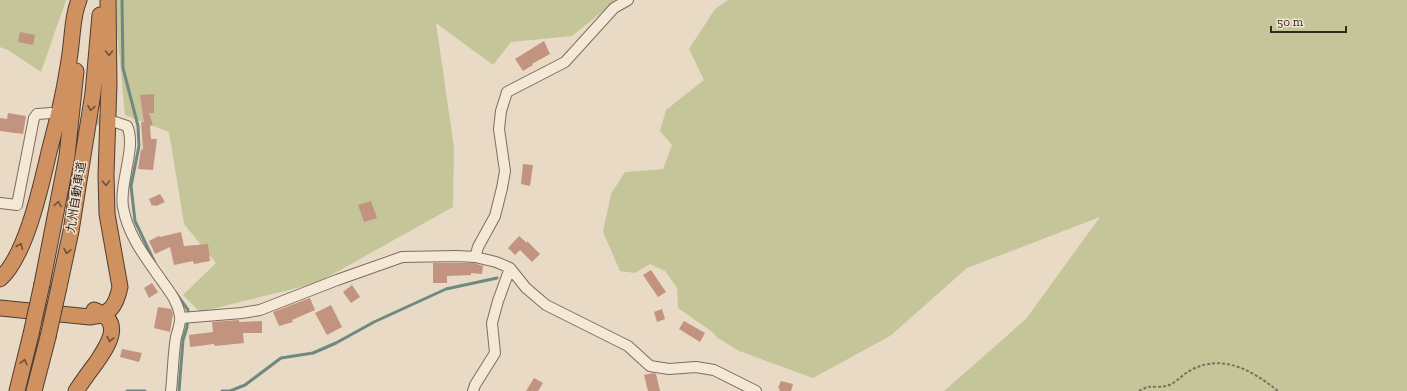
<svg xmlns="http://www.w3.org/2000/svg" width="1407" height="391" font-family="'Zilla Slab','Noto Sans JP',serif">
<rect width="100%" height="100%" fill="#e8dac5"/>
<path fill="#c5c59a" d="M 0,0 L 66,0 L 41,72 L 8,50 L 0,47 Z
M 114,0 L 617,0 L 572,36 L 511,42 L 493,65 L 436,23 L 454,148 L 453,207 L 317,283 L 200,312 L 183,295 L 216,263 L 184,224 L 169,132 L 125,115 Z
M 728,0 L 1407,0 L 1407,391 L 944,391 L 1026,319 L 1100,217 L 967,268 L 890,336 L 813,378 L 739,351 L 718,338 L 711,331 L 678,308 L 677,288 L 665,271 L 650,264 L 635,273 L 620,271 L 603,232 L 611,194 L 625,172 L 663,169 L 672,145 L 660,131 L 666,110 L 704,80 L 689,49 L 715,9 Z"/>
<g fill="none" stroke-linecap="round" stroke-linejoin="round">
<path stroke="#6e8980" stroke-width="3" d="M 122,0 L 123,68 L 138,126 L 139,146 L 131,186 L 135,221 L 155,263
M 175,292 L 188,310 L 187,327 L 183,340 L 179,391
M 127,391 L 145,391
M 222,391 L 230,391 L 245,385 L 281,358 L 313,353 L 336,343 L 374,322 L 446,289 L 497,278"/>
</g>
<path fill="#c2947f" d="M 20,32 L 35,35 L 33,45 L 18,42 Z
M 544,41 L 550,54 L 532,64 L 533,65 L 523,71 L 515,59 Z
M 154,94 L 154,113 L 149,113 L 153,125 L 150,126 L 151,139 L 157,139 L 153,170 L 138,169 L 141,149 L 143,150 L 141,122 L 144,122 L 140,95 Z
M 8,113 L 26,116 L 23,134 L 0,131 L 0,118 L 7,119 Z
M 523,164 L 533,165 L 530,186 L 521,184 Z
M 160,194 L 165,202 L 156,206 L 154,205 L 152,206 L 149,199 Z
M 371,201 L 377,218 L 364,222 L 358,205 Z
M 181,232 L 184,246 L 208,244 L 210,261 L 194,264 L 193,261 L 174,265 L 170,247 L 155,254 L 149,241 L 159,236 L 160,237 Z
M 519,236 L 527,243 L 527,241 L 540,254 L 532,262 L 520,250 L 515,255 L 508,248 Z
M 433,263 L 474,263 L 483,266 L 482,274 L 471,273 L 471,275 L 447,276 L 447,283 L 433,283 Z
M 651,270 L 666,292 L 658,297 L 643,275 Z
M 152,283 L 158,292 L 149,298 L 144,288 Z
M 352,285 L 360,297 L 351,303 L 343,292 Z
M 310,298 L 315,310 L 292,320 L 293,322 L 279,326 L 273,312 Z
M 331,305 L 342,327 L 327,335 L 315,313 Z
M 158,307 L 171,309 L 173,314 L 170,332 L 154,328 Z
M 662,309 L 665,319 L 657,322 L 654,312 Z
M 239,320 L 239,322 L 262,321 L 262,333 L 243,333 L 244,343 L 215,346 L 214,344 L 190,347 L 189,335 L 213,332 L 212,322 Z
M 684,321 L 705,333 L 700,342 L 679,329 Z
M 122,349 L 142,353 L 139,362 L 120,357 Z
M 653,373 L 656,374 L 660,391 L 648,391 L 644,375 Z
M 534,378 L 543,383 L 538,391 L 526,391 Z
M 781,381 L 793,384 L 791,391 L 779,391 L 780,389 L 778,388 Z"/>
<g fill="none" stroke-linecap="round" stroke-linejoin="round">
<path stroke="#c4b6a4" stroke-width="10" stroke-dasharray="10 5" stroke-linecap="butt" d="M 66,115 L 114,122"/>
<g stroke="#816c5d" stroke-width="12">
<path id="minor" d="M 115,122 L 127,126 C 137,146 119,183 123,207 C 128,236 146,258 162,281 C 170,292 178,302 180,316 C 181,322 178,330 176,337 C 173,354 173,373 171,391
M 0,203 L 17,205 L 34,118 L 37,114 L 52,113
M 475,257 L 478,247 L 495,216 L 502,188 L 505,171 L 499,129 L 501,111 L 507,92 L 565,62 L 614,8 L 628,0
M 181,318 L 242,313 L 260,310 L 337,280 L 402,257 L 456,256 L 475,257 L 496,262 L 510,268 L 526,288 L 546,305 L 628,346 L 650,366 L 669,369 L 696,367 L 714,370 L 756,391
M 473,391 L 475,385 L 495,353 L 492,323 L 498,301 L 510,268"/>
</g>
<g stroke="#503c31" stroke-width="17">
<path id="highway" d="M 0,279 C 26,256 41,186 49,152 C 55,128 62,103 66,78 C 68,67 70,56 71,45 C 73,29 73,14 79,0
M 42,284 L 67,156 L 76,71
M 59,287 L 71,231 L 93,93 L 100,15
M 0,308 L 90,317 C 110,315 116,306 120,287 L 107,214 L 106,175 L 109,84 L 108,0
M 17,391 L 31,334
M 34,391 L 48,337
M 76,391 C 82,382 89,372 96,363 C 108,345 125,322 94,310"/>
</g>
<path stroke="#816c5d" stroke-width="2" stroke-dasharray="3 2" stroke-linecap="butt" d="M 1139,391 C 1141,390 1145,388 1147,387 C 1154,386 1162,388 1169,385 C 1177,382 1183,374 1191,370 C 1223,353 1253,371 1278,391"/>
<use href="#minor" stroke="#f4e8d7" stroke-width="10"/>
<use href="#highway" stroke="#ce915f" stroke-width="15"/>
<g stroke="#503c31" stroke-width="17" stroke-linecap="butt">
<path id="highway-bridge" d="M 31,334 L 42,284
M 48,337 L 59,287"/>
</g>
<use href="#highway-bridge" stroke="#ce915f" stroke-width="15"/>
</g>
<defs><path id="oneway-chevron" d="M-2-3.5L2.5 0L-2 3.5" fill="none" stroke-width="1.6" stroke-linecap="round" stroke-linejoin="round"/></defs>
<g stroke="#715139">
<use href="#oneway-chevron" transform="translate(109 53) rotate(90)"/>
<use href="#oneway-chevron" transform="translate(91 108) rotate(99)"/>
<use href="#oneway-chevron" transform="translate(106 183) rotate(88)"/>
<use href="#oneway-chevron" transform="translate(58 204) rotate(-80)"/>
<use href="#oneway-chevron" transform="translate(20 246) rotate(-67)"/>
<use href="#oneway-chevron" transform="translate(67 251) rotate(102)"/>
<use href="#oneway-chevron" transform="translate(110 339) rotate(104)"/>
<use href="#oneway-chevron" transform="translate(24 362) rotate(-76)"/>
</g>
<g text-anchor="middle" dominant-baseline="central" stroke-width="3" stroke-linejoin="round" paint-order="stroke">
<g font-size="12" fill="#33271f" stroke="#f1e5d4">
<text transform="translate(76 197) rotate(-81)">九州自動車道</text>
</g>
</g>
<path d="M1271 26v6h75v-6" fill="none" stroke="#33271f" stroke-width="2"/>
<text x="1277" y="26" font-size="12" fill="#33271f" stroke="#f1e5d4" stroke-width="3" paint-order="stroke">50 m</text>
</svg>
